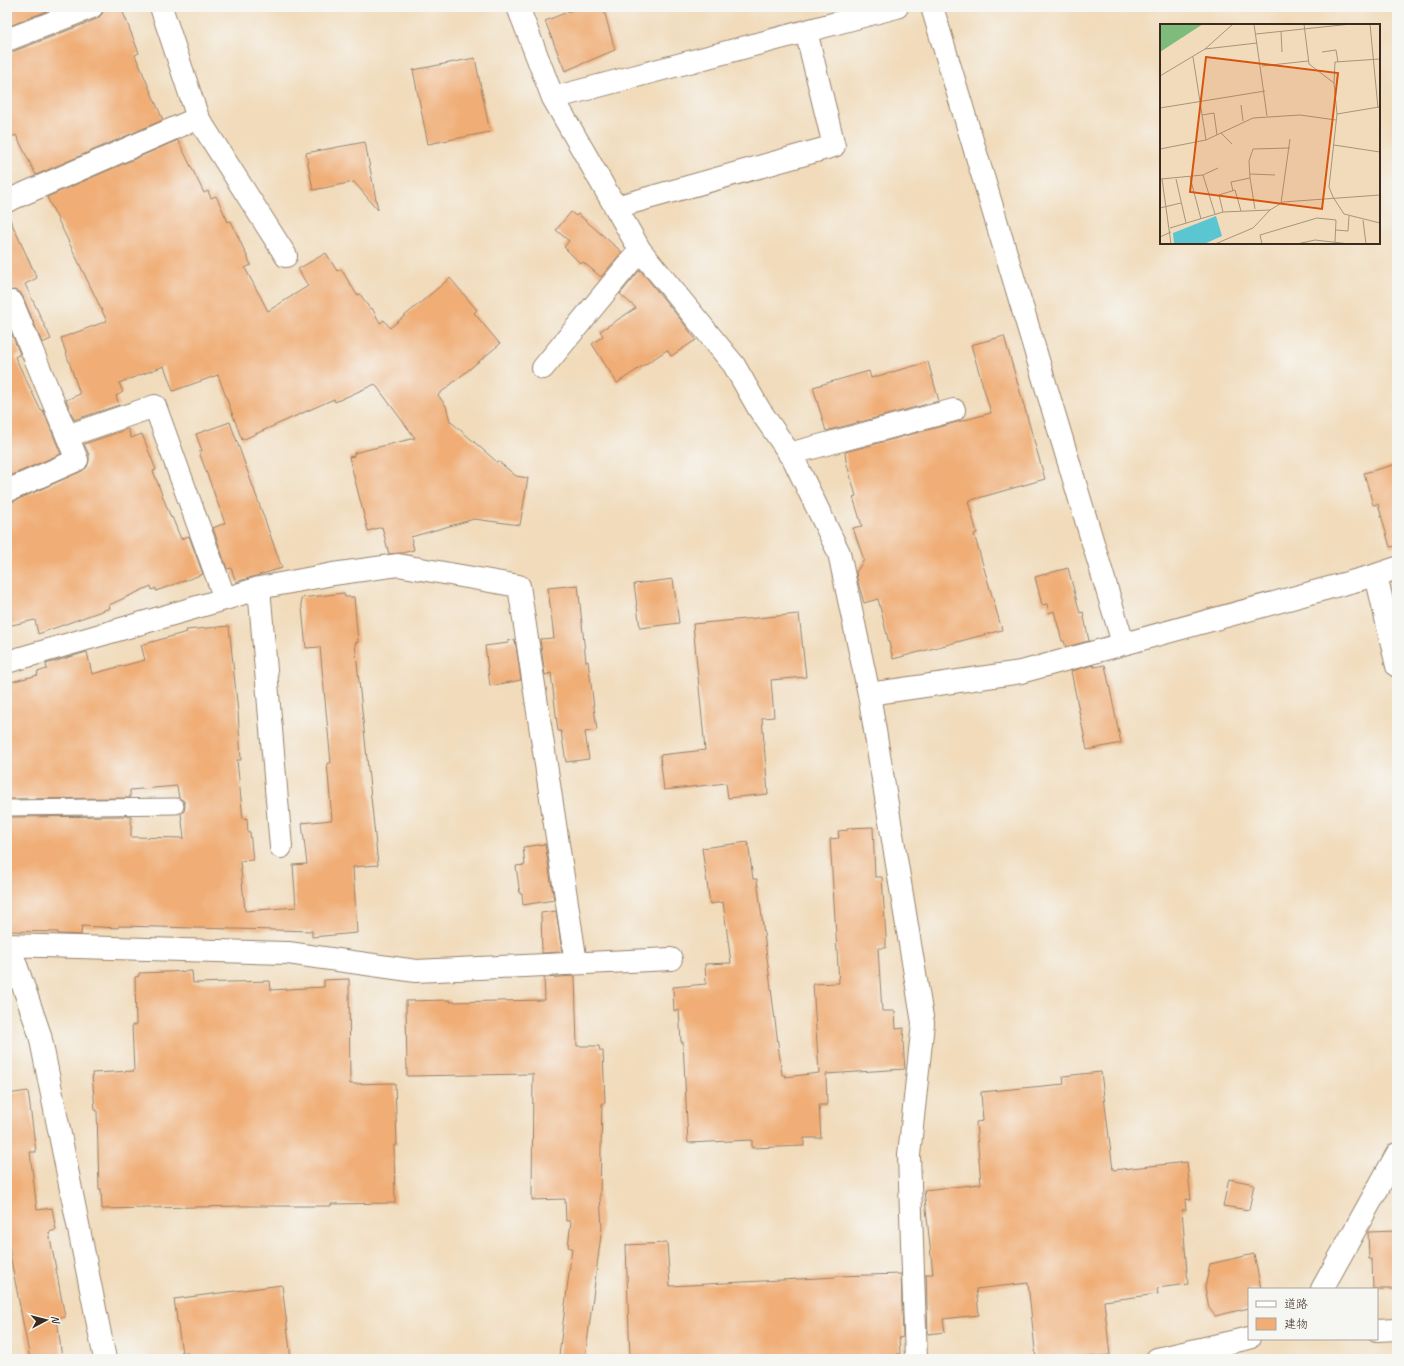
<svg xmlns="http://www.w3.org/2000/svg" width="1404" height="1366" font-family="Caveat,'Klee One',sans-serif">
<rect width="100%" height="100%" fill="#f6f6f2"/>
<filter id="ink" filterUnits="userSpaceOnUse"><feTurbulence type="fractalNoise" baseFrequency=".025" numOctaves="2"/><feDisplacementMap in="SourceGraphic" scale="8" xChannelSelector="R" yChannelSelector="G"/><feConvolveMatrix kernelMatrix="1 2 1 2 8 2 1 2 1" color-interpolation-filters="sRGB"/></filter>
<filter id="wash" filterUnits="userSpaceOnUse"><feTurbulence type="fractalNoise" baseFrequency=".012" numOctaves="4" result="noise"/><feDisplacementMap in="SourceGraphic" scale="16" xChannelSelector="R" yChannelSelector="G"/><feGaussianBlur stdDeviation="0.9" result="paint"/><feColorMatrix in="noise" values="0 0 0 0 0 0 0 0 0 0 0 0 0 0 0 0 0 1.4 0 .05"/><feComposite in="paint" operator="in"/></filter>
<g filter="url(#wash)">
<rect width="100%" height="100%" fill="#f1dbbb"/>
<g id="blocks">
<path fill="#f0ad76" d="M 7,7 L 57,7 L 7,27 Z
M 104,7 L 121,7 L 139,53 L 135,55 L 163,120 L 36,175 L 16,135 L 7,139 L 7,52 L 12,52 L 97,19 L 102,14 Z
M 580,7 L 603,7 L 615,50 L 565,71 L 545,21 Z
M 475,58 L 490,132 L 428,144 L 413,70 Z
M 178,140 L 204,193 L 208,191 L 211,198 L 216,196 L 228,222 L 231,221 L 251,265 L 245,268 L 268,311 L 308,286 L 298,269 L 326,253 L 337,271 L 341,269 L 357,295 L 360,294 L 370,309 L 372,308 L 380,323 L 384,320 L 390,328 L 450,278 L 477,310 L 474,313 L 500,344 L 438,395 L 446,406 L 450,421 L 497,462 L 498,461 L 516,476 L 528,478 L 520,525 L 474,519 L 411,537 L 414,550 L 402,553 L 389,554 L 382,527 L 368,531 L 349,457 L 354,456 L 354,453 L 415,438 L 375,384 L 335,402 L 334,399 L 242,440 L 218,375 L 173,391 L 164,366 L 119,383 L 123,392 L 116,396 L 119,405 L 74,420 L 66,400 L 80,394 L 61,338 L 107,321 L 47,197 Z
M 365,142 L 378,210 L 354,182 L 313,190 L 306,153 Z
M 571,212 L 576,216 L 578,214 L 622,252 L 601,277 L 583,262 L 581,264 L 564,247 L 569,241 L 556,230 Z
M 7,213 L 37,278 L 25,284 L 51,339 L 42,343 L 23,297 L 20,292 L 14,290 L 7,291 Z
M 640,270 L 685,325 L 696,340 L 671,356 L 667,350 L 617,383 L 592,344 L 603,336 L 600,331 L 636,308 L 620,294 Z
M 7,323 L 20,354 L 15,357 L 41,411 L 43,410 L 61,454 L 7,477 Z
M 1004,336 L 1045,479 L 968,501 L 977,533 L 974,534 L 1002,630 L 893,659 L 878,599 L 864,603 L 857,579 L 856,572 L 864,560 L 853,528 L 862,526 L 853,497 L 856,496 L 846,461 L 845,452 L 991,413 L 971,345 Z
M 928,362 L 939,401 L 826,431 L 813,387 L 869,371 L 871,378 Z
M 230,422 L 282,568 L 236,582 L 231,568 L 227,569 L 213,528 L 225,523 L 199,452 L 202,451 L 196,434 Z
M 128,429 L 131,438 L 142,434 L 156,470 L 153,471 L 171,518 L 172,517 L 181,539 L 189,536 L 203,574 L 156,591 L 156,588 L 152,590 L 151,586 L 109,605 L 110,608 L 38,634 L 35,620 L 7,626 L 7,503 L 12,502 L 82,471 L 87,467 L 89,461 L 89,455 L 84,444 Z
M 1397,464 L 1397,546 L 1390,547 L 1378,504 L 1373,505 L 1364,473 Z
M 1068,568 L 1080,613 L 1083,612 L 1089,641 L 1066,647 L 1064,641 L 1062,641 L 1054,611 L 1049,613 L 1047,604 L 1042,605 L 1035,577 Z
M 673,579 L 679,623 L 640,628 L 634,584 Z
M 578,585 L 586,662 L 588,661 L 597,730 L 585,732 L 589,759 L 566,762 L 561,731 L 558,731 L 551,673 L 545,675 L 540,639 L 554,638 L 548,588 Z
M 344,593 L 345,597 L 354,597 L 358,642 L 355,643 L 378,865 L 353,867 L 357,933 L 312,937 L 312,931 L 119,926 L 118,928 L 82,926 L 81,935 L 58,934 L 58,932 L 7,931 L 7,837 L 9,837 L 9,817 L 131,816 L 131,837 L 184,838 L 181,814 L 184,811 L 185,806 L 184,801 L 179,798 L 177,786 L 130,790 L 130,798 L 8,799 L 7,778 L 7,683 L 38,675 L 37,672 L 47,669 L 46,664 L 87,652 L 92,674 L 145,660 L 141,645 L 187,632 L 186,630 L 229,626 L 238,712 L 241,760 L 237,760 L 243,819 L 247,818 L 248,832 L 250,832 L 253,860 L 240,861 L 245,911 L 296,907 L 293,865 L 307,864 L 302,823 L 332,820 L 327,763 L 331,763 L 320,647 L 306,648 L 301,598 Z
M 799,614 L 806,677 L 771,680 L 774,717 L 762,718 L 768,794 L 728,798 L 726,783 L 664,790 L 660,755 L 705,750 L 693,624 Z
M 515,640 L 521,680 L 490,686 L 485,646 L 508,643 L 508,641 Z
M 1093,665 L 1094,667 L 1105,665 L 1121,743 L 1087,750 L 1071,671 Z
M 873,827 L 875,877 L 882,877 L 886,936 L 886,948 L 878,948 L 882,1011 L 895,1011 L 896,1029 L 904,1028 L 903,1042 L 905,1069 L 826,1074 L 827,1105 L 819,1105 L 821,1138 L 804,1138 L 804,1146 L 752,1148 L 752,1140 L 688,1143 L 683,1042 L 681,1042 L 679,1010 L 674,1011 L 673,987 L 706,984 L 705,964 L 731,963 L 723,902 L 710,904 L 702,848 L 748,842 L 753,879 L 757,879 L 782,1075 L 785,1075 L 785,1077 L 819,1073 L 813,984 L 839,983 L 830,839 L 839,838 L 838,831 L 848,830 L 848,828 Z
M 545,844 L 554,900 L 523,905 L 522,894 L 520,894 L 516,866 L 525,865 L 523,847 Z
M 556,911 L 562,952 L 542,953 L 541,913 Z
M 192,971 L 193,983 L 270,981 L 271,990 L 324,987 L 324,980 L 349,979 L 350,1084 L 395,1083 L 397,1145 L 394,1145 L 395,1203 L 331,1204 L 331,1206 L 243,1206 L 102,1209 L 101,1189 L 99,1189 L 97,1110 L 95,1110 L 92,1073 L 134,1071 L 132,1025 L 136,1025 L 135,977 L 139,976 L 139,973 Z
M 575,976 L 577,1046 L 599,1046 L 600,1051 L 603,1051 L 605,1103 L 602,1103 L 600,1197 L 602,1227 L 585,1359 L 559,1356 L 572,1248 L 568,1247 L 571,1221 L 566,1221 L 565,1199 L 532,1200 L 533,1074 L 407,1076 L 406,1001 L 450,1000 L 450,1002 L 545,1000 L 544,978 Z
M 1101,1072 L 1113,1170 L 1187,1162 L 1191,1200 L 1185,1199 L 1186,1210 L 1182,1210 L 1188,1284 L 1157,1288 L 1158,1294 L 1104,1301 L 1110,1355 L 1071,1359 L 1036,1359 L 1028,1283 L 976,1289 L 979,1315 L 943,1319 L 945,1332 L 928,1334 L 926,1274 L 933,1274 L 924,1190 L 981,1184 L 976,1122 L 983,1121 L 981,1092 L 1064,1084 L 1063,1076 Z
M 28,1091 L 36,1152 L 30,1152 L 37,1210 L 52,1208 L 56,1230 L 49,1232 L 65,1317 L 57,1318 L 62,1359 L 30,1359 L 7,1239 L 7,1094 Z
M 1229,1179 L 1254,1184 L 1249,1210 L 1223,1206 Z
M 1397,1231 L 1397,1289 L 1373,1289 L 1372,1259 L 1369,1259 L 1368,1232 Z
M 667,1243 L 670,1286 L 836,1277 L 836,1276 L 901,1274 L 903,1337 L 899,1338 L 900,1354 L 897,1354 L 897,1359 L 630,1359 L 626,1245 Z
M 1254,1254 L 1261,1289 L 1249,1289 L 1249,1308 L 1215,1316 L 1209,1308 L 1205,1287 L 1210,1264 Z
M 282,1285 L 291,1359 L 188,1359 L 187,1352 L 182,1353 L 174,1299 Z"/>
</g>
</g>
<g filter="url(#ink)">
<use href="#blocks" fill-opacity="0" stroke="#96826c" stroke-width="1"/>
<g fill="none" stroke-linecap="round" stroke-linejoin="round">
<g stroke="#96826c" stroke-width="17">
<path id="lane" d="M 7,808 L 176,806"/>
</g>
<g stroke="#96826c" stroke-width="24">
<path id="street" d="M 161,7 L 198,118 L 286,256
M 518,7 L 553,98 L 640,250 L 734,365 L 759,409 L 794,460 L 839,553 L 869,694 L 923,1023 L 909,1155 L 916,1359
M 932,7 L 1123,643
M 7,40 L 92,7
M 553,98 L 897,7
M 7,201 L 198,118
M 616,207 L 834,146 L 806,31
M 7,304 L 12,302 L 77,460 L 7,491
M 543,368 L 640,250
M 789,454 L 954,410
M 1376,575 L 1397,666
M 259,588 L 281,847
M 225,599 L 259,588 L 333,574 L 398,565 L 519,586 L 576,963
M 7,662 L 225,599 L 155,406 L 67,436
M 869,694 L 1021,672 L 1376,575 L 1397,568
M 7,945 L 288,953 L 416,971 L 671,959
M 7,946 L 15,962 L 40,1035 L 105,1359
M 1322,1289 L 1397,1154
M 1377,1330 L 1397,1329
M 1157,1359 L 1249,1338"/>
</g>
<use href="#lane" stroke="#fff" stroke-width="15"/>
<use href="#street" stroke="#fff" stroke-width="22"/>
</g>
</g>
<g transform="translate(1160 24)">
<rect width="220" height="220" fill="#f1dbbb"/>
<path d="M 0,0 L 43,0 L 0,28 Z" fill="#7ebc7b"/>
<path d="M 56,192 L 62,212 L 44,220 L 14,220 L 13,209 Z" fill="#5ac6d1"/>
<path fill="none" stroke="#a8947c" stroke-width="1" d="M 94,0 L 107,92M 144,0 L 149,40 L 174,59 L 177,90 L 169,163 L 173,173 L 184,190 L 220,199M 210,0 L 218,84M 121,7 L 122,28M 96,10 L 191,0M 45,25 L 97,19M 162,28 L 176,26 L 178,38M 33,33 L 46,116M 102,42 L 148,37M 0,52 L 45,25 L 73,0M 174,59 L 175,38 L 220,35M 81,81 L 83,97M 0,84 L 105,67M 177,90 L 219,83M 42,91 L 54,89 L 57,111M 61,109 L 72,120M 174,121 L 220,128M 0,125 L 46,116 L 93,94 L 140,91 L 176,96M 90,150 L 115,151M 43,151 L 55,190M 30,153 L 41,195M 90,154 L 89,137 L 93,125 L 130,124M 1,155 L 43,151 L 58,144M 2,155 L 11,220M 16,155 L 26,199M 73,167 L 71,158 L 90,154 L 95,185M 121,179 L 130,115M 0,184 L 21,179M 63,188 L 59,171 L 75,166 L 81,187M 203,196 L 206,220M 10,204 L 63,188 L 110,186M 176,206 L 188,207 L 189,192M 0,213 L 11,208M 55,220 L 93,204 L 110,186 L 123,178 L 220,171M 102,220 L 100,211 L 157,194 L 176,196 L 175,218M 137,220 L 155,216 L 190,220"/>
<path fill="#d7540e" fill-opacity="0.15" stroke="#d7540e" stroke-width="2" d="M 46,33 L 178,49 L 162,185 L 30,168 Z"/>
<rect width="220" height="220" fill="none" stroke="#3b2a1e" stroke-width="2"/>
</g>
<rect width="1404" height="1366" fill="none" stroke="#f6f6f2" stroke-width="24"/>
<rect x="1248" y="1288" width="130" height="52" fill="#f6f6f2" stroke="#aba49d"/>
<rect x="1256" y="1301" width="20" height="6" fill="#ffffff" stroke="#aba49d"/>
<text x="1284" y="1308" font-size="12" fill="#3b2a1e">道路</text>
<rect x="1256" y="1318" width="20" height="12" fill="#f0ad76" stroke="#aba49d"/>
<text x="1284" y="1328" font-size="12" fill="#3b2a1e">建物</text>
<g transform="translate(46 1320) rotate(83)" stroke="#f6f6f2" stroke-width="3" paint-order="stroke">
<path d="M0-3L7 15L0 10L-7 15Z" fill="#3b2a1e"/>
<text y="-6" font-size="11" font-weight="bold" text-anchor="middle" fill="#3b2a1e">N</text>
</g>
</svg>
